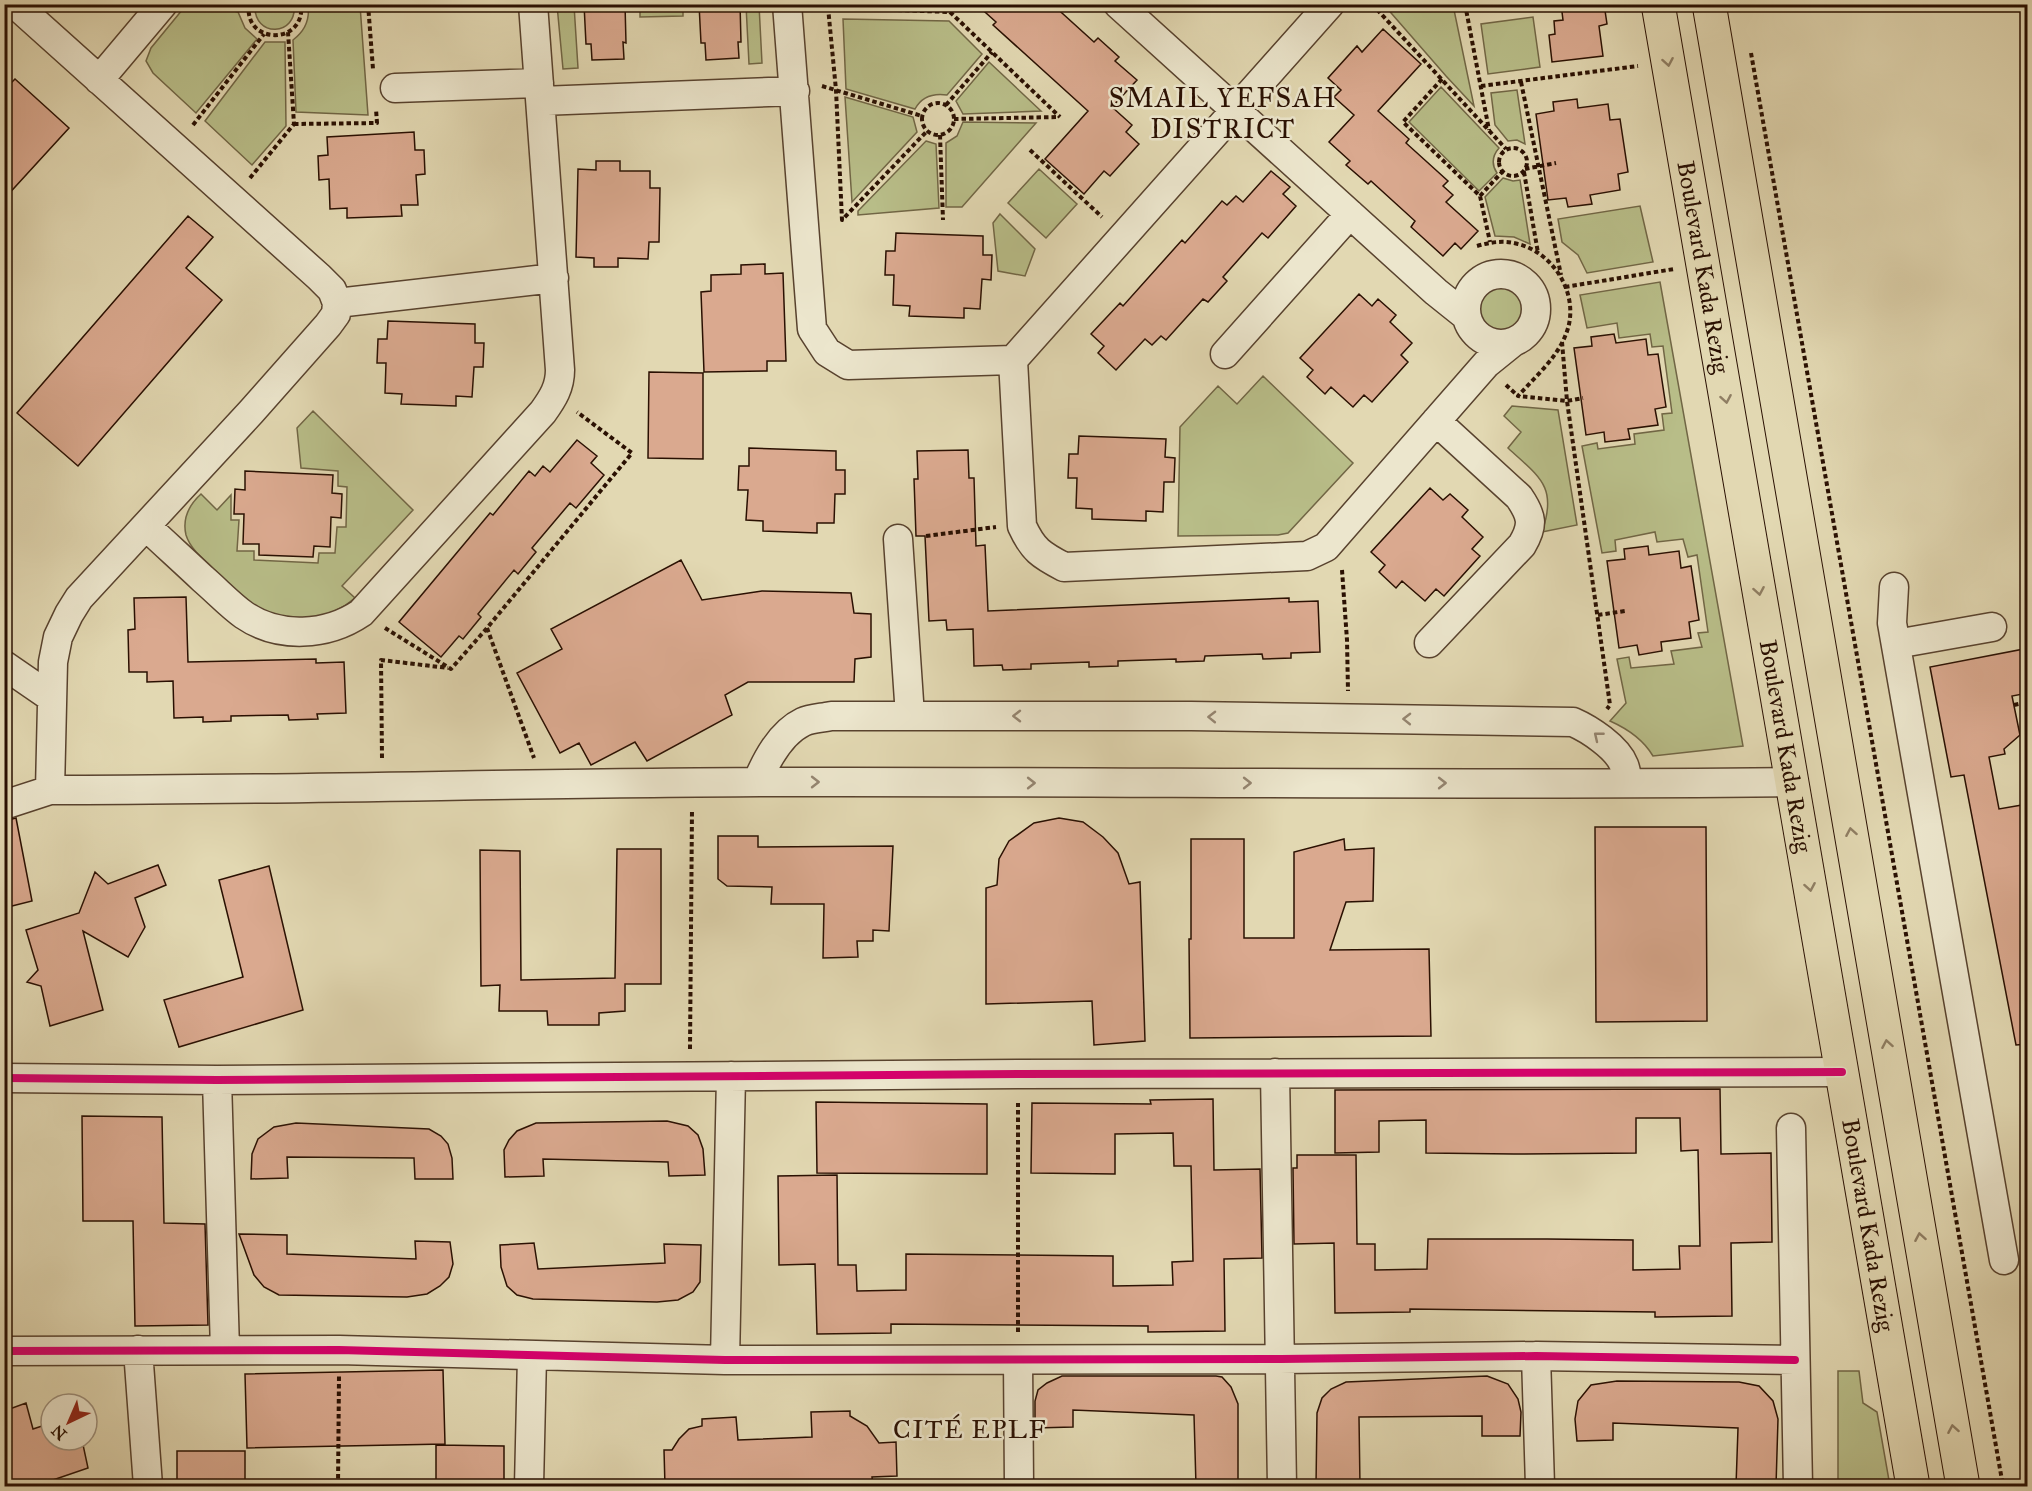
<svg xmlns="http://www.w3.org/2000/svg" width="2032" height="1491" font-family="'IM FELL Great Primer',serif">
<rect width="100%" height="100%" fill="#e2d8b2"/>
<filter id="stains"><feTurbulence type="fractalNoise" baseFrequency=".00333" numOctaves="4"/><feColorMatrix values="0 0 0 0 .2 0 0 0 0 .09 0 0 0 0 .02 0 0 0 .5 -.17"/></filter>
<radialGradient id="worn" r=".72"><stop offset=".6" stop-color="#630" stop-opacity="0"/><stop offset="1" stop-color="#630" stop-opacity=".3"/></radialGradient>
<path fill="#b8bd88" stroke="#716645" stroke-width="1.5" d="M 187,4 L 211,5 L 238,12 L 245,28 L 257,39 L 196,113 L 153,73 L 146,61 L 151,48 Z
M 294,4 C 298,37 253,38 255,5 Z
M 1387,4 L 1453,5 L 1474,106 L 1446,76 L 1385,6 Z
M 308,5 L 360,5 L 368,115 L 296,112 L 293,40 C 305,31 310,19 308,5 Z
M 557,5 L 574,5 L 578,68 L 563,69 Z
M 640,5 L 683,5 L 683,16 L 640,17 Z
M 746,5 L 759,5 L 762,63 L 749,64 Z
M 1533,17 L 1540,67 L 1488,74 L 1481,24 Z
M 843,19 L 949,21 L 982,54 L 947,95 C 933,93 922,96 915,109 L 846,89 Z
M 265,42 L 285,42 L 286,126 L 252,165 L 205,121 Z
M 989,62 L 1041,111 L 963,114 L 956,101 Z
M 1441,87 L 1499,148 C 1493,155 1491,164 1497,173 L 1479,191 L 1409,122 Z
M 1517,90 L 1525,144 L 1517,140 L 1508,141 L 1495,125 L 1491,93 Z
M 845,97 L 913,117 L 917,132 L 852,202 Z
M 963,122 L 1036,123 L 962,207 L 946,207 L 946,143 L 957,136 Z
M 926,141 L 936,144 L 939,208 L 858,215 L 858,211 Z
M 1039,169 L 1077,204 L 1046,238 L 1008,203 Z
M 1503,178 L 1513,181 L 1520,180 L 1530,244 L 1514,237 L 1495,236 L 1485,197 Z
M 1640,206 L 1653,262 L 1587,273 L 1578,255 L 1562,242 L 1558,219 Z
M 1000,214 L 1035,249 L 1025,276 L 998,271 L 993,223 Z
M 1660,282 L 1743,746 L 1653,756 C 1643,739 1628,729 1610,721 L 1626,703 L 1617,659 L 1629,657 L 1631,668 L 1674,664 L 1671,651 L 1702,647 L 1698,633 L 1708,632 L 1697,555 L 1688,557 L 1683,539 L 1657,542 L 1655,532 L 1615,540 L 1616,551 L 1602,553 L 1582,446 L 1597,443 L 1598,449 L 1635,444 L 1634,434 L 1664,430 L 1662,414 L 1672,413 L 1663,346 L 1652,347 L 1650,334 L 1619,338 L 1617,323 L 1587,328 L 1580,295 Z
M1478 309a22 22 0 1 1 44 0a22 22 0 1 1-44 0Z
M 1263,376 L 1353,463 L 1288,533 L 1278,535 L 1178,536 L 1180,427 L 1218,386 L 1237,404 Z
M 1512,406 L 1558,410 L 1577,525 L 1542,532 C 1558,486 1539,477 1508,448 L 1521,432 L 1504,416 Z
M 313,411 L 413,510 L 342,586 L 355,598 C 332,618 292,627 264,612 C 247,602 233,587 218,573 C 207,562 191,551 186,535 C 182,518 189,505 201,494 L 217,510 L 231,495 L 231,520 L 239,520 L 237,551 L 254,551 L 254,560 L 318,563 L 319,553 L 335,553 L 337,527 L 346,527 L 347,487 L 338,486 L 338,471 L 301,468 L 297,428 Z
M 1838,1371 L 1859,1371 L 1863,1403 L 1877,1412 L 1890,1486 L 1838,1486 Z"/>
<path fill="#daa98f" stroke="#2a1002" stroke-width="1.5" d="M 584,4 L 625,4 L 626,43 L 623,42 L 624,59 L 592,60 L 591,44 L 586,44 Z
M 699,4 L 740,4 L 741,42 L 738,42 L 739,58 L 706,60 L 705,43 L 701,43 Z
M 976,4 L 1052,4 L 1094,42 L 1098,38 L 1119,57 L 1115,61 L 1137,80 L 1112,107 L 1132,125 L 1126,132 L 1139,144 L 1110,176 L 1104,171 L 1084,194 L 1045,159 L 1088,111 L 993,25 L 996,22 Z
M 1561,4 L 1604,4 L 1607,24 L 1599,26 L 1603,56 L 1552,62 L 1549,35 L 1555,34 L 1554,21 L 1563,20 Z
M 1383,29 L 1421,64 L 1378,111 L 1409,139 L 1406,143 L 1448,181 L 1443,186 L 1453,195 L 1446,202 L 1478,231 L 1461,249 L 1455,243 L 1443,256 L 1411,227 L 1415,221 L 1371,181 L 1368,184 L 1346,165 L 1350,161 L 1329,142 L 1354,115 L 1334,97 L 1341,90 L 1328,78 L 1357,46 L 1362,52 Z
M 15,79 L 69,128 L 4,199 L 4,90 Z
M 1577,99 L 1578,108 L 1608,104 L 1610,120 L 1620,119 L 1628,172 L 1618,174 L 1620,190 L 1590,195 L 1592,204 L 1568,207 L 1566,198 L 1548,200 L 1536,114 L 1554,111 L 1553,102 Z
M 414,132 L 415,150 L 424,150 L 425,174 L 416,175 L 418,205 L 401,205 L 402,216 L 347,218 L 347,208 L 330,209 L 329,179 L 319,180 L 318,156 L 328,155 L 327,137 Z
M 596,161 L 620,161 L 620,171 L 650,171 L 650,188 L 660,188 L 659,242 L 649,242 L 648,259 L 618,258 L 618,267 L 594,267 L 594,258 L 576,257 L 578,169 L 596,170 Z
M 1271,171 L 1290,187 L 1283,194 L 1296,206 L 1268,238 L 1262,233 L 1223,277 L 1227,281 L 1208,302 L 1203,299 L 1166,340 L 1161,336 L 1152,345 L 1145,339 L 1116,370 L 1098,353 L 1104,346 L 1091,334 L 1120,303 L 1123,306 L 1182,240 L 1185,243 L 1222,201 L 1227,205 L 1236,196 L 1243,202 Z
M 188,216 L 213,237 L 186,268 L 222,300 L 78,466 L 17,413 Z
M 896,233 L 983,236 L 983,255 L 992,255 L 991,280 L 982,279 L 980,309 L 964,308 L 964,318 L 909,316 L 910,306 L 893,305 L 894,275 L 885,275 L 886,251 L 895,251 Z
M 765,264 L 765,274 L 783,273 L 786,361 L 767,361 L 767,371 L 704,372 L 701,292 L 711,291 L 711,275 L 741,274 L 741,265 Z
M 1359,294 L 1372,306 L 1378,299 L 1396,315 L 1390,322 L 1412,343 L 1401,355 L 1408,362 L 1372,402 L 1364,395 L 1353,407 L 1331,387 L 1325,394 L 1307,377 L 1313,370 L 1300,358 Z
M 388,321 L 475,324 L 475,343 L 484,343 L 483,367 L 474,367 L 472,397 L 456,396 L 456,406 L 401,404 L 402,394 L 385,393 L 386,363 L 377,363 L 378,339 L 387,339 Z
M 1614,334 L 1616,343 L 1646,339 L 1648,355 L 1658,354 L 1666,407 L 1655,409 L 1658,425 L 1628,429 L 1630,439 L 1605,442 L 1604,432 L 1586,435 L 1574,348 L 1592,346 L 1591,337 Z
M 649,372 L 703,373 L 703,459 L 648,458 Z
M 1079,436 L 1166,439 L 1165,457 L 1175,458 L 1174,482 L 1164,482 L 1163,512 L 1146,511 L 1146,521 L 1092,519 L 1092,509 L 1076,508 L 1077,478 L 1068,478 L 1069,454 L 1078,454 Z
M 577,440 L 597,456 L 591,463 L 604,475 L 576,508 L 570,503 L 532,548 L 536,552 L 518,574 L 514,570 L 478,614 L 481,617 L 463,639 L 459,636 L 441,657 L 399,622 L 490,513 L 493,515 L 529,471 L 535,476 L 543,466 L 550,472 Z
M 749,448 L 836,451 L 836,470 L 845,470 L 845,494 L 835,494 L 834,523 L 817,523 L 817,533 L 763,531 L 763,521 L 746,520 L 748,490 L 738,490 L 739,466 L 749,466 Z
M 968,450 L 969,478 L 974,478 L 976,546 L 985,545 L 988,611 L 1289,598 L 1289,602 L 1318,601 L 1320,652 L 1291,653 L 1291,658 L 1263,659 L 1262,654 L 1205,656 L 1204,661 L 1176,662 L 1176,659 L 1118,661 L 1118,666 L 1089,667 L 1089,662 L 1031,664 L 1031,669 L 1003,670 L 1002,665 L 974,666 L 973,629 L 947,630 L 946,620 L 929,621 L 925,536 L 916,536 L 914,479 L 918,479 L 917,451 Z
M 245,471 L 333,475 L 332,493 L 342,494 L 341,518 L 331,517 L 330,547 L 314,546 L 313,557 L 259,555 L 259,544 L 243,544 L 244,514 L 234,514 L 235,489 L 245,490 Z
M 1430,488 L 1443,500 L 1450,494 L 1468,510 L 1462,517 L 1483,537 L 1472,549 L 1480,556 L 1444,596 L 1436,589 L 1425,601 L 1402,581 L 1396,588 L 1379,572 L 1385,565 L 1371,552 Z
M 1648,546 L 1649,555 L 1679,551 L 1681,568 L 1691,566 L 1699,620 L 1689,622 L 1691,638 L 1661,642 L 1662,651 L 1639,655 L 1637,645 L 1619,648 L 1607,561 L 1625,559 L 1624,549 Z
M 681,560 L 702,600 L 762,591 L 851,593 L 854,613 L 871,614 L 871,657 L 855,659 L 854,682 L 748,682 L 725,695 L 732,715 L 647,761 L 635,742 L 591,765 L 579,743 L 560,753 L 517,673 L 562,649 L 551,629 Z
M 186,597 L 188,662 L 316,659 L 316,663 L 344,662 L 346,713 L 317,714 L 318,719 L 289,720 L 288,715 L 231,716 L 231,721 L 203,722 L 203,717 L 174,718 L 173,681 L 147,682 L 147,672 L 129,672 L 128,630 L 135,629 L 134,598 Z
M 2024,649 L 2028,669 L 2028,693 L 2012,696 L 2020,735 L 2004,749 L 2005,754 L 1989,757 L 1999,809 L 2028,804 L 2028,1044 L 2016,1045 L 1964,775 L 1951,777 L 1930,667 Z
M 16,818 L 32,901 L 4,908 L 4,821 Z
M 1059,818 L 1083,822 L 1103,837 L 1118,853 L 1129,884 L 1140,882 L 1145,1041 L 1094,1045 L 1092,1001 L 986,1004 L 986,888 L 997,885 L 999,859 L 1009,841 L 1034,823 Z
M 1595,827 L 1706,827 L 1707,1021 L 1596,1022 Z
M 718,836 L 758,836 L 758,847 L 893,846 L 889,931 L 873,930 L 873,941 L 857,941 L 858,957 L 823,958 L 824,904 L 771,904 L 772,887 L 727,886 L 718,879 Z
M 1191,839 L 1244,839 L 1244,938 L 1294,938 L 1294,852 L 1344,839 L 1345,850 L 1374,848 L 1373,901 L 1346,902 L 1330,950 L 1429,949 L 1431,1036 L 1190,1038 L 1189,939 L 1191,939 Z
M 617,849 L 661,849 L 661,984 L 625,984 L 625,1011 L 599,1013 L 599,1025 L 548,1025 L 547,1011 L 499,1011 L 500,985 L 481,986 L 480,850 L 520,851 L 521,980 L 615,978 Z
M 158,865 L 166,885 L 135,898 L 145,927 L 128,957 L 83,931 L 103,1010 L 50,1026 L 41,986 L 27,982 L 38,970 L 26,930 L 79,913 L 95,872 L 108,884 Z
M 269,866 L 303,1010 L 179,1047 L 164,1000 L 243,977 L 219,880 Z
M 1720,1089 L 1721,1154 L 1771,1153 L 1772,1242 L 1731,1243 L 1732,1316 L 1655,1317 L 1655,1312 L 1410,1309 L 1410,1312 L 1335,1313 L 1334,1243 L 1294,1244 L 1293,1168 L 1297,1168 L 1297,1155 L 1356,1155 L 1357,1244 L 1375,1244 L 1375,1270 L 1427,1269 L 1428,1239 L 1547,1239 L 1633,1240 L 1633,1270 L 1680,1269 L 1679,1246 L 1700,1246 L 1698,1150 L 1681,1151 L 1680,1118 L 1636,1118 L 1636,1153 L 1514,1154 L 1426,1153 L 1426,1120 L 1379,1121 L 1379,1152 L 1335,1153 L 1335,1090 Z
M 1213,1099 L 1214,1170 L 1260,1169 L 1262,1258 L 1224,1259 L 1225,1331 L 1148,1332 L 1148,1326 L 891,1324 L 891,1333 L 817,1334 L 815,1264 L 779,1265 L 778,1176 L 837,1175 L 838,1265 L 856,1265 L 857,1291 L 906,1290 L 906,1254 L 1113,1256 L 1113,1286 L 1173,1285 L 1172,1262 L 1193,1261 L 1191,1166 L 1174,1166 L 1173,1133 L 1115,1134 L 1115,1174 L 1031,1173 L 1032,1103 L 1151,1104 L 1150,1100 Z
M 816,1102 L 987,1104 L 987,1174 L 817,1173 Z
M 82,1116 L 162,1117 L 164,1223 L 205,1224 L 208,1325 L 135,1326 L 133,1221 L 83,1221 Z
M 667,1121 L 688,1126 L 698,1135 L 703,1149 L 705,1175 L 669,1176 L 668,1162 L 543,1159 L 544,1176 L 505,1177 L 504,1150 L 509,1140 L 517,1131 L 536,1123 Z
M 296,1123 L 429,1129 L 441,1136 L 448,1144 L 452,1158 L 453,1179 L 415,1179 L 414,1158 L 287,1157 L 288,1178 L 251,1179 L 252,1154 L 258,1139 L 274,1127 Z
M 239,1234 L 287,1235 L 287,1254 L 416,1259 L 415,1241 L 450,1242 L 453,1264 L 449,1277 L 440,1286 L 427,1294 L 407,1297 L 279,1295 L 264,1287 L 254,1275 Z
M 534,1243 L 538,1269 L 665,1263 L 664,1244 L 701,1245 L 700,1282 L 693,1292 L 678,1300 L 657,1302 L 533,1299 L 517,1295 L 507,1286 L 501,1267 L 500,1245 Z
M 443,1370 L 445,1444 L 247,1448 L 245,1374 Z
M 1062,1376 L 1216,1376 L 1222,1377 L 1231,1387 L 1238,1404 L 1238,1486 L 1196,1486 L 1194,1415 L 1073,1410 L 1073,1427 L 1035,1428 L 1035,1401 L 1038,1390 L 1047,1383 Z
M 1487,1376 L 1508,1384 L 1518,1399 L 1521,1412 L 1520,1436 L 1482,1436 L 1482,1416 L 1359,1417 L 1360,1486 L 1316,1486 L 1317,1413 L 1322,1398 L 1331,1389 L 1346,1382 Z
M 1617,1381 L 1739,1382 L 1759,1386 L 1773,1401 L 1778,1419 L 1776,1486 L 1736,1486 L 1738,1428 L 1613,1423 L 1613,1440 L 1577,1441 L 1575,1419 L 1578,1401 L 1591,1385 Z
M 26,1403 L 33,1429 L 51,1423 L 51,1440 L 82,1440 L 88,1468 L 50,1481 L 52,1486 L 4,1486 L 4,1411 Z
M 850,1411 L 850,1416 L 867,1426 L 879,1443 L 896,1442 L 897,1476 L 872,1477 L 873,1486 L 828,1486 L 828,1483 L 741,1486 L 665,1486 L 664,1450 L 672,1450 L 679,1439 L 689,1429 L 702,1426 L 702,1419 L 736,1417 L 738,1440 L 812,1437 L 811,1412 Z
M 436,1445 L 504,1446 L 504,1486 L 436,1486 Z
M 177,1451 L 245,1451 L 245,1486 L 177,1486 Z"/>
<g fill="none" stroke-linecap="round" stroke-linejoin="round">
<g stroke="#58422e" stroke-width="31">
<path id="minor" d="M 15,4 L 319,277 L 332,290 L 337,303
M 787,4 L 812,329 L 827,352 L 848,365 L 1013,360
M 1118,4 L 1436,292 L 1466,316
M 1330,4 L 1013,360 L 1022,526 C 1033,550 1041,555 1064,567 L 1307,556 L 1326,547 L 1486,364 L 1512,343
M 99,80 L 163,4
M 395,88 L 539,83
M 541,101 L 795,91
M1466 309a35 35 0 1 1 70 0a35 35 0 1 1-70 0Z
M 1225,354 L 1350,214
M 146,526 C 165,544 184,561 203,579 C 217,591 230,605 244,615 C 279,639 327,636 361,613 L 543,412 C 553,398 560,387 560,370 L 533,4
M 898,539 L 910,716
M 1894,587 L 1892,623 L 2004,1260
M 1429,643 L 1522,545 C 1534,525 1532,516 1519,497 L 1436,421
M 1896,644 L 1992,627
M 4,665 L 52,698
M 757,782 C 766,761 780,733 803,722 C 811,718 823,718 831,716 L 1191,716 L 1573,722 C 1589,729 1617,747 1624,765 C 1626,770 1627,777 1628,783
M 50,790 L 53,662 L 58,637 L 69,614 L 79,598 L 251,412 L 328,325 L 336,314 L 337,303 L 554,278
M 4,805 L 50,790 L 66,790 C 298,790 529,783 760,782 C 1104,781 1448,786 1792,782
M 1275,1073 L 1282,1486
M 4,1078 L 217,1080 L 1018,1074 L 1842,1072
M 217,1080 L 225,1350
M 1791,1128 L 1798,1486
M 138,1350 L 148,1486
M 4,1351 L 339,1350 L 725,1360 L 1281,1359 L 1536,1356 L 1795,1360
M 1536,1356 L 1540,1486
M 725,1360 L 731,1076
M 1018,1360 L 1019,1486
M 529,1486 L 532,1356"/>
</g>
<g stroke="#2a1002" stroke-width="35">
<g id="major">
<path id="s1" d="M 1658,4 L 1913,1486"/>
<path d="M 1709,4 L 1963,1486"/>
</g>
</g>
<path stroke="#2a1002" stroke-width="4" stroke-dasharray="4.5 3" stroke-linecap="butt" d="M 232,4 L 248,8
M 249,4 C 243,45 306,46 301,4
M 368,4 L 373,69
M 1372,4 L 1506,149
M 1465,4 L 1489,130
M 815,7 L 950,12 L 1060,117
M 828,7 L 836,90 L 842,220 L 927,131
M 950,12 L 950,4
M 1751,53 L 2003,1486
M 1442,79 L 1403,122 L 1480,196 L 1490,242
M 1521,82 L 1561,275
M 822,86 L 922,116
M 1481,86 L 1638,66
M922 119a16 16 0 1 1 32 0a16 16 0 1 1-32 0Z
M 946,105 L 992,52
M 954,119 L 1059,117
M 294,124 L 377,123 L 376,109
M 193,125 L 264,34
M 940,135 L 943,220
M1499 162a14 14 0 1 1 28 0a14 14 0 1 1-28 0Z
M 1030,150 L 1102,217
M 1525,169 L 1556,163
M 1524,172 L 1538,253
M 250,178 L 294,124 L 288,32
M 1480,196 L 1502,172
M 1477,246 C 1491,242 1504,240 1518,244 C 1555,253 1581,297 1566,334 C 1557,358 1535,377 1518,396 L 1567,401 L 1583,398
M 1565,287 L 1674,269
M 1562,342 L 1567,401 L 1610,705 L 1607,709
M 1506,385 L 1518,396
M 926,536 L 996,527
M 2026,566 L 2028,568
M 1342,570 L 1347,640 L 1348,691
M 1598,615 L 1625,611
M 385,628 L 451,669 L 487,628 L 632,453 L 577,412
M 487,628 L 534,758
M 2014,705 L 2028,702
M 382,758 L 381,660 L 448,668
M 690,1049 L 692,810
M 1018,1332 L 1018,1103
M 338,1486 L 339,1376"/>
<use href="#minor" stroke="#ece6cd" stroke-width="28"/>
<use href="#major" stroke="#e2d8b2" stroke-width="33"/>
<g stroke="#ece6cd" stroke-width="11">
<path id="cycleway" d="M 4,1078 L 217,1080 L 1018,1074 L 1842,1072
M 4,1351 L 339,1350 L 725,1360 L 1281,1359 L 1536,1356 L 1795,1360"/>
</g>
<use href="#cycleway" stroke="#d6006c" stroke-width="8"/>
</g>
<defs><path id="oneway-chevron" d="M-2-3.5L2.5 0L-2 3.5" fill="none" stroke-width="1.6" stroke-linecap="round" stroke-linejoin="round" transform="scale(1.5)"/></defs>
<g stroke="#8f7e63">
<use href="#oneway-chevron" transform="translate(1668 62) rotate(80)"/>
<use href="#oneway-chevron" transform="translate(1726 399) rotate(80)"/>
<use href="#oneway-chevron" transform="translate(1759 591) rotate(80)"/>
<use href="#oneway-chevron" transform="translate(1851 832) rotate(-100)"/>
<use href="#oneway-chevron" transform="translate(1810 887) rotate(80)"/>
<use href="#oneway-chevron" transform="translate(1887 1044) rotate(-100)"/>
<use href="#oneway-chevron" transform="translate(1920 1237) rotate(-100)"/>
<use href="#oneway-chevron" transform="translate(1953 1429) rotate(-100)"/>
</g>
<g stroke="#958672">
<use href="#oneway-chevron" transform="translate(1017 716) rotate(-180)"/>
<use href="#oneway-chevron" transform="translate(1212 717) rotate(-179)"/>
<use href="#oneway-chevron" transform="translate(1407 719) rotate(-179)"/>
<use href="#oneway-chevron" transform="translate(1598 736) rotate(-141)"/>
<use href="#oneway-chevron" transform="translate(815 782)"/>
<use href="#oneway-chevron" transform="translate(1031 783)"/>
<use href="#oneway-chevron" transform="translate(1247 783)"/>
<use href="#oneway-chevron" transform="translate(1442 783)"/>
</g>
<g text-anchor="middle" dominant-baseline="central" stroke-width="5" stroke-linejoin="round" paint-order="stroke">
<g font-size="24" fill="#2a1002" stroke="#ece6cd">
<text stroke="none"><textPath href="#s1" startOffset="267">Boulevard Kada Rezig</textPath></text>
<text stroke="none"><textPath href="#s1" startOffset="753">Boulevard Kada Rezig</textPath></text>
<text stroke="none"><textPath href="#s1" startOffset="1239">Boulevard Kada Rezig</textPath></text>
</g>
<g font-size="26" letter-spacing="1.5" fill="#2a1002" stroke="#ece6cd">
<text x="970" y="1429">CITÉ EPLF</text>
</g>
<g font-size="27" letter-spacing="1.5" fill="#2a1002" stroke="#ece6cd">
<text x="1223" y="97">SMAIL YEFSAH<tspan x="1223" dy="31">DISTRICT</tspan></text>
</g>
</g>
<rect width="2032" height="1491" fill="none" stroke="#e2d8b2" stroke-width="24"/>
<rect x="6" y="6" width="2020" height="1479" fill="none" stroke="#2a1002" stroke-width="3"/>
<rect x="12" y="12" width="2008" height="1467" fill="none" stroke="#2a1002" stroke-width="1.5"/>
<g transform="translate(69 1422) rotate(224)"><circle r="28" fill="#ece6cd" stroke="#9e907c" stroke-width="1.5"/>
<path d="M0-4.5L10 22L0 15L-10 22Z" fill="#8f2418"/>
<text y="-9" font-size="16" font-weight="bold" text-anchor="middle" fill="#2a1002">N</text>
</g>
<rect width="100%" height="100%" filter="url(#stains)"/>
<rect width="100%" height="100%" fill="url(#worn)"/>
</svg>
